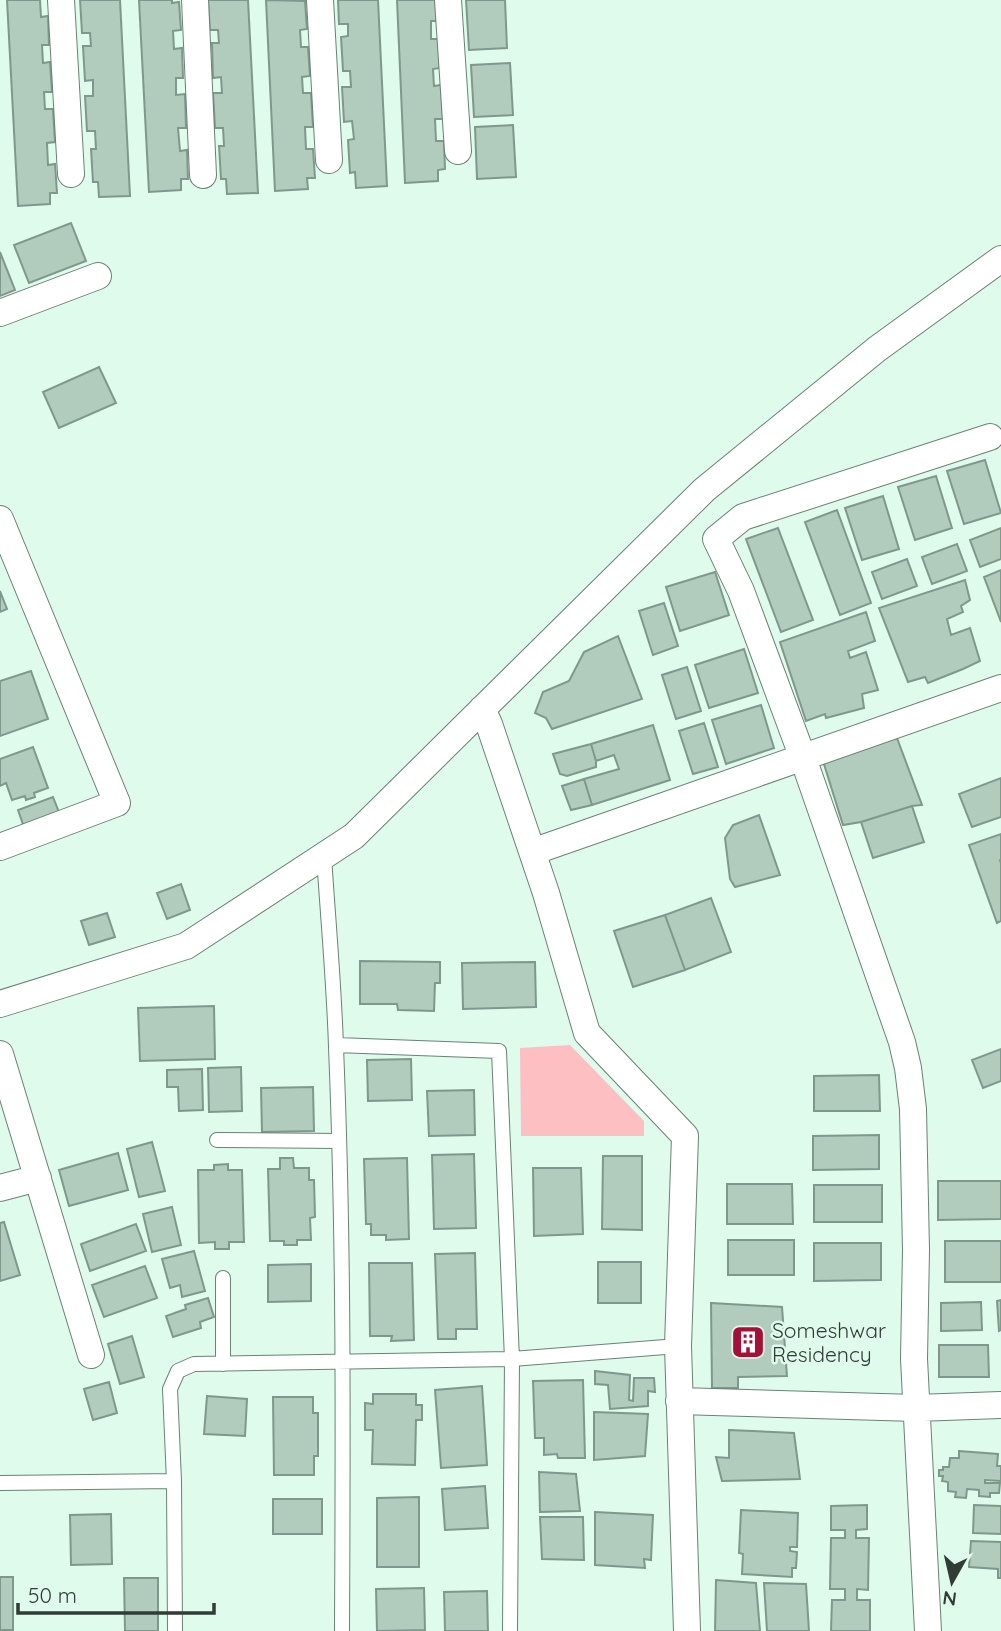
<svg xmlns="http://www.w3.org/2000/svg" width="1001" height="1631" font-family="Quicksand,sans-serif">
<rect width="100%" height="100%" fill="#dffbec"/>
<path fill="#fdbfc2" d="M 570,1045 L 644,1121 L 644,1136 L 521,1136 L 520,1048 Z"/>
<path fill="#b1cbbd" stroke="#7f988b" stroke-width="2" d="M 7,0 L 40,0 L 41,17 L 48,16 L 49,45 L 42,45 L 43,63 L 50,62 L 52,92 L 44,92 L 45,109 L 53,109 L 55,142 L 47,143 L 48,165 L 55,164 L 57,193 L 50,193 L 50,204 L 18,206 Z
M 80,0 L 120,0 L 130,196 L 99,197 L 98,182 L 93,182 L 91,149 L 96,149 L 95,131 L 87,131 L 85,96 L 93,96 L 93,80 L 85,81 L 83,46 L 91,46 L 90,33 L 82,33 Z
M 139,0 L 172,0 L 172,3 L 179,2 L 181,30 L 173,31 L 174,49 L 182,48 L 183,78 L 176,78 L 176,95 L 185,94 L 186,128 L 178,128 L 180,151 L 187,150 L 188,179 L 181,179 L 181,190 L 149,192 Z
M 208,0 L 248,0 L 258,193 L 227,194 L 226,179 L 221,179 L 219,146 L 224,146 L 223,128 L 215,128 L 213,93 L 222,93 L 221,77 L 213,78 L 212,43 L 219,43 L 218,30 L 210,30 Z
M 266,0 L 305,1 L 307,29 L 300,30 L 301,47 L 308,47 L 310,76 L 302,77 L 303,93 L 311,93 L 313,127 L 305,127 L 306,149 L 313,149 L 315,178 L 307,178 L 308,189 L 275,191 Z
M 338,0 L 378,0 L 387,186 L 356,188 L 355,172 L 350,173 L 348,140 L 354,139 L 352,121 L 344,122 L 342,87 L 351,87 L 350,71 L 343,71 L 341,37 L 348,36 L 348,24 L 339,24 Z
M 397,0 L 436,0 L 437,21 L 431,21 L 431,39 L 439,39 L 440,68 L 433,69 L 434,86 L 441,85 L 443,119 L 435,119 L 436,141 L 444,141 L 445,169 L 438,170 L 438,181 L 405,183 Z
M 466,0 L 505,0 L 507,48 L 469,50 Z
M 510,63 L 513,115 L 474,117 L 471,65 Z
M 513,125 L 516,177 L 477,179 L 475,127 Z
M 71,223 L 86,261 L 29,283 L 14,245 Z
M 0,252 L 15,290 L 0,296 Z
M 99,367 L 116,403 L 59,428 L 43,392 Z
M 985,460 L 1001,513 L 964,524 L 947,471 Z
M 936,476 L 952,528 L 915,540 L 898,487 Z
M 883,496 L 899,549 L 862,560 L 845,508 Z
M 837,510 L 871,603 L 840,615 L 805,522 Z
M 778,528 L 813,620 L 781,632 L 746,539 Z
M 1001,528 L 1001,559 L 980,567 L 970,540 Z
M 957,544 L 967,571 L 932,584 L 922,557 Z
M 907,559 L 917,586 L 882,599 L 872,572 Z
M 1001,570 L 1001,622 L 984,577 Z
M 715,572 L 729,615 L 680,631 L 666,587 Z
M 965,580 L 970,600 L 961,606 L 963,612 L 947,619 L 951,635 L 970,628 L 980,661 L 963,669 L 928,683 L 925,677 L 908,682 L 879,608 Z
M 0,591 L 7,609 L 0,612 Z
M 664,603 L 678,646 L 653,655 L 639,611 Z
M 866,612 L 875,641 L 848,651 L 850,658 L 866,652 L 878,690 L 862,694 L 864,708 L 826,718 L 825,714 L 806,721 L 780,642 Z
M 618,636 L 642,699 L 552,729 L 546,718 L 535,713 L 543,692 L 569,681 L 584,652 Z
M 744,649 L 758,693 L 709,708 L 695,665 Z
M 687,667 L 701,711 L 676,719 L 662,675 Z
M 31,671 L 48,719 L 0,736 L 0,681 Z
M 761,705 L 774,748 L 726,764 L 712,720 Z
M 704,723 L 718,767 L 693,774 L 679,731 Z
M 653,725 L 670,780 L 592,805 L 584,779 L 619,769 L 614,755 L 596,761 L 591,744 Z
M 897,738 L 922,805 L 912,806 L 861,822 L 843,825 L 823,761 Z
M 591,744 L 596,761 L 596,767 L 567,776 L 560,774 L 553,754 Z
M 33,747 L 48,788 L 34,793 L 35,797 L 26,800 L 25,796 L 12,800 L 6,783 L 0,786 L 0,759 Z
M 1001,778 L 1001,817 L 972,827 L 959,794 Z
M 584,779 L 592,805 L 571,810 L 562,786 Z
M 53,797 L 62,820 L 26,833 L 18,810 Z
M 912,806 L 924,842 L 873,858 L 861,822 Z
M 759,815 L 780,875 L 735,887 L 730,879 L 725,838 L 733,825 Z
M 1001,834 L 1001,859 L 1000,860 L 1001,863 L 1001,921 L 997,923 L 969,845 Z
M 181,884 L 190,910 L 167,919 L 157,893 Z
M 711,898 L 731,952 L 685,970 L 665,915 Z
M 107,913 L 115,937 L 89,945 L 81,921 Z
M 665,915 L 685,970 L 633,987 L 614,931 Z
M 360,961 L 440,962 L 440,983 L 435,983 L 434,1011 L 398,1010 L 397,1004 L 360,1004 Z
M 535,962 L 536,1007 L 463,1009 L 462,963 Z
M 214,1006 L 215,1059 L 140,1061 L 138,1008 Z
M 1001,1049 L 1001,1081 L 983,1088 L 972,1060 Z
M 411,1059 L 412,1100 L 368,1101 L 367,1060 Z
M 241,1067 L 242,1111 L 209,1112 L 208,1068 Z
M 202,1069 L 203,1110 L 179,1111 L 178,1087 L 167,1087 L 167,1070 Z
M 879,1075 L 880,1111 L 814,1111 L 814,1076 Z
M 313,1087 L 314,1131 L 262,1132 L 261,1088 Z
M 474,1090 L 475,1135 L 429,1136 L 427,1091 Z
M 879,1135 L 879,1169 L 813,1170 L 813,1136 Z
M 152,1142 L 165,1191 L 139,1197 L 127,1149 Z
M 118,1153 L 128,1190 L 69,1206 L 59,1170 Z
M 474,1154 L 476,1228 L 434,1229 L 432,1155 Z
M 603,1156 L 642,1156 L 642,1230 L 602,1229 Z
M 280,1158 L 293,1158 L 294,1168 L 309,1168 L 309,1180 L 314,1180 L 315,1217 L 310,1218 L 311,1240 L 297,1240 L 297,1245 L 284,1245 L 284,1241 L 270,1241 L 268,1169 L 280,1169 Z
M 407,1158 L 409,1239 L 386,1240 L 386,1235 L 371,1235 L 371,1224 L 366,1224 L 364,1159 Z
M 228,1164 L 228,1170 L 242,1170 L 244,1242 L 229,1242 L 229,1249 L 215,1249 L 215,1242 L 199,1243 L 198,1170 L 214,1170 L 214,1165 Z
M 533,1168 L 581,1168 L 583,1234 L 534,1236 Z
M 938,1181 L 1001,1181 L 1001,1219 L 938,1220 Z
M 727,1184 L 792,1184 L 793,1224 L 727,1224 Z
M 814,1185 L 882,1185 L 882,1222 L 814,1222 Z
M 172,1207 L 181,1245 L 152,1252 L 143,1214 Z
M 4,1222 L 20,1275 L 0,1281 L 0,1223 Z
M 136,1224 L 146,1251 L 90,1271 L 81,1244 Z
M 728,1240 L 794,1240 L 794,1275 L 728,1275 Z
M 945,1241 L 1001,1241 L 1001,1282 L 945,1282 Z
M 814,1243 L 881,1243 L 881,1280 L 814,1281 Z
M 194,1251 L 205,1291 L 182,1297 L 180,1285 L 170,1288 L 162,1259 Z
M 475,1253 L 477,1329 L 456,1329 L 456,1339 L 438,1339 L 435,1254 Z
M 598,1262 L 641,1262 L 641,1303 L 598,1303 Z
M 369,1263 L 412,1263 L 414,1340 L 391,1341 L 392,1336 L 370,1336 Z
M 311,1264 L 311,1301 L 268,1302 L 268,1265 Z
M 145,1266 L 157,1298 L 104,1317 L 92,1285 Z
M 208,1298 L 214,1317 L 200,1322 L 201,1328 L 173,1337 L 166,1316 L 186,1309 L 185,1305 Z
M 1001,1300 L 1001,1330 L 999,1331 L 997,1301 Z
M 981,1302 L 982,1330 L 941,1331 L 941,1303 Z
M 711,1303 L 782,1307 L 787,1376 L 738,1377 L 738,1388 L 712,1388 Z
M 132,1336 L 144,1377 L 120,1384 L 108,1344 Z
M 939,1345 L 988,1345 L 989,1377 L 939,1377 Z
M 595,1371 L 630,1375 L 629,1400 L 633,1401 L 634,1378 L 654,1378 L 655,1392 L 648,1391 L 648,1406 L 610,1409 L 608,1385 L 595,1384 Z
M 583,1380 L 585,1458 L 558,1458 L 557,1454 L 544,1455 L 544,1438 L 535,1438 L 533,1381 Z
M 109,1382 L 117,1413 L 93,1420 L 84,1389 Z
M 482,1386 L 487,1465 L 441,1468 L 435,1390 Z
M 373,1394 L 416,1394 L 416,1405 L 422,1405 L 422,1420 L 416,1420 L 415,1465 L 372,1464 L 373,1430 L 365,1430 L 365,1403 L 373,1404 Z
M 207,1396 L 247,1399 L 245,1436 L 204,1434 Z
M 273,1397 L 313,1397 L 313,1413 L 318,1413 L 318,1456 L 314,1456 L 314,1475 L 274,1475 Z
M 594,1412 L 648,1414 L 645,1456 L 594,1460 Z
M 729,1430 L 794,1433 L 800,1479 L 722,1481 L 716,1457 L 729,1458 Z
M 959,1451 L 998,1454 L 997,1466 L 1001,1466 L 1001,1481 L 985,1480 L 985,1483 L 1000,1483 L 999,1493 L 990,1493 L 990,1497 L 979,1496 L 979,1490 L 967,1489 L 966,1498 L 955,1497 L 956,1492 L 948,1491 L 948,1482 L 942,1481 L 943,1476 L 939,1476 L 939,1470 L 943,1470 L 943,1467 L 949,1467 L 950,1458 L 959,1458 Z
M 539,1472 L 576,1474 L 580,1511 L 540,1512 Z
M 485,1486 L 488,1528 L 445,1530 L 442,1489 Z
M 419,1497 L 419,1567 L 377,1567 L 377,1498 Z
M 273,1499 L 322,1499 L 322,1534 L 273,1534 Z
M 867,1505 L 867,1529 L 856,1530 L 856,1538 L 869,1538 L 868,1590 L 857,1589 L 857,1600 L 870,1600 L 870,1631 L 831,1631 L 832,1600 L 845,1600 L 845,1589 L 830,1589 L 831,1538 L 845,1538 L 845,1530 L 831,1530 L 831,1506 Z
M 974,1505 L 1001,1506 L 1001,1534 L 973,1533 Z
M 741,1510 L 798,1513 L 797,1547 L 790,1547 L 790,1551 L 797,1552 L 796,1568 L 792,1568 L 792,1577 L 742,1574 L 743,1554 L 739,1553 Z
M 595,1512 L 653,1515 L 651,1560 L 644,1559 L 645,1568 L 595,1565 Z
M 111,1514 L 112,1564 L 71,1565 L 70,1515 Z
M 540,1517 L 583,1517 L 584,1560 L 542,1559 Z
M 971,1541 L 1001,1542 L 1001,1578 L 998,1578 L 998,1569 L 969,1567 Z
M 0,1577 L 13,1577 L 13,1630 L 0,1630 Z
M 124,1578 L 158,1578 L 158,1631 L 125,1631 Z
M 716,1580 L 756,1583 L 760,1631 L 715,1631 Z
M 764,1583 L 806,1584 L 809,1631 L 767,1631 Z
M 424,1588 L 425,1630 L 377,1631 L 376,1589 Z
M 487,1591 L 488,1631 L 445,1631 L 444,1592 Z"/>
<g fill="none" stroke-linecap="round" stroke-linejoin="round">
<g stroke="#698275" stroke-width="16">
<path id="lane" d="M 324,856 C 328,919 334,983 336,1047 C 344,1241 343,1436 342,1631
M 336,1045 L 499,1051 L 512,1359 L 510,1631
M 217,1140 L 339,1141
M 223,1278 L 223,1364
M 0,1483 L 174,1481
M 175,1631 L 174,1481 L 170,1389 L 178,1371 L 194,1364 L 512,1359 L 678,1346"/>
</g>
<g stroke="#698275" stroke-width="28">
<path id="street" d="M 61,0 L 71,174
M 195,0 L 203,175
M 320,0 L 329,160
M 448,0 L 458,151
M 0,313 L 98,276
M 0,519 L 117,803 L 0,847
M 482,709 L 489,724 L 546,893 L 587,1033 L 685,1136 L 678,1346 L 687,1631
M 532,852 L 1001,688
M 0,1004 L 186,946 L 354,836 L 704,490 L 877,349 L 1001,259
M 0,1054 L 91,1355
M 0,1188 L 38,1178
M 679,1401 L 916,1408 L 1001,1405
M 928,1631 L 914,1359 L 916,1250 L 913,1109 L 908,1068 L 902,1042 L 803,758 L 741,591 L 716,539 L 743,517 L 990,437"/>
</g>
<use href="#lane" stroke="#fff" stroke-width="14"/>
<use href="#street" stroke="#fff" stroke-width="26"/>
</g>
<defs>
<g id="building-square" transform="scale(1.75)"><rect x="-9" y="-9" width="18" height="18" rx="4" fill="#a80f37" stroke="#dffbec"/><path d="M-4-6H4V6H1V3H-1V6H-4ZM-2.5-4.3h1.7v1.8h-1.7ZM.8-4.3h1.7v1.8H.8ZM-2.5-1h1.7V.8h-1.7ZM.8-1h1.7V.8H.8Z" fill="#fff"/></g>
</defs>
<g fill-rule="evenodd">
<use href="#building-square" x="748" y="1342"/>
</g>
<g text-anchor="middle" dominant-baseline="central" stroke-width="5" stroke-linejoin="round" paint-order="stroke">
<g font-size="21" fill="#313c36" stroke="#dffbec" text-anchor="start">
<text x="772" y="1330">Someshwar<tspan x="772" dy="24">Residency</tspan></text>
</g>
</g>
<g transform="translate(952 1582) rotate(188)" stroke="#dffbec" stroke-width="5" paint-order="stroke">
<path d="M0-5L12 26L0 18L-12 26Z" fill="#313c36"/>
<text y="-10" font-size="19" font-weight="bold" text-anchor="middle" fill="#313c36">N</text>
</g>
<path d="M18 1603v10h196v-10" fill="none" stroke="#313c36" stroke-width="3.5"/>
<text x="28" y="1603" font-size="21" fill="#313c36" stroke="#dffbec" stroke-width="5" paint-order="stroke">50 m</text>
</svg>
